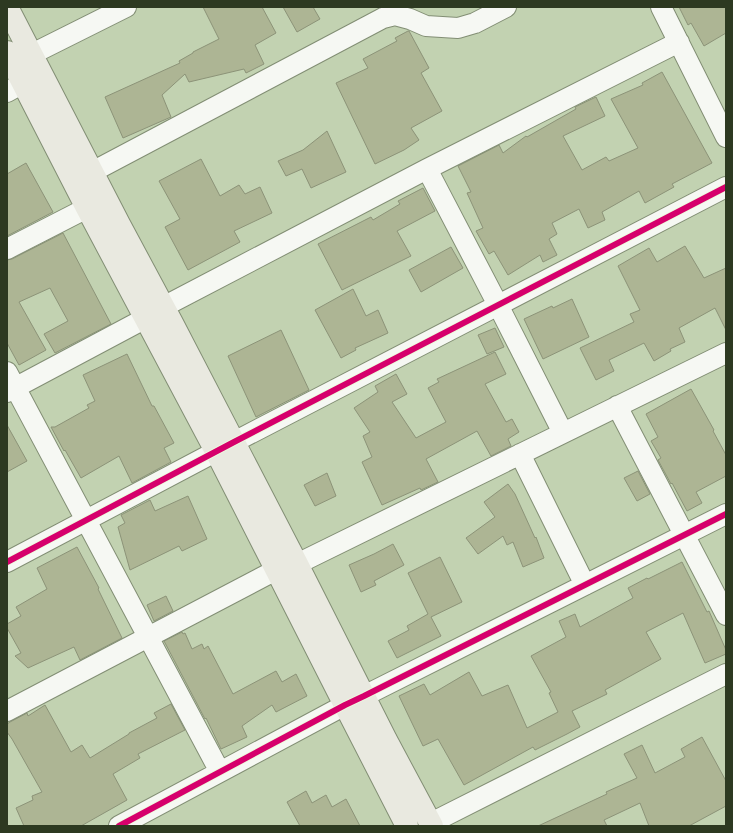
<svg xmlns="http://www.w3.org/2000/svg" width="733" height="833" font-family="'DM Sans',sans-serif">
<rect width="100%" height="100%" fill="#c2d2b1"/>
<path fill="#adb594" stroke="#8c9378" d="M 203,7 L 262,7 L 276,33 L 255,45 L 264,64 L 246,73 L 244,69 L 189,82 L 185,74 L 162,95 L 171,117 L 123,138 L 105,97 L 180,63 L 179,61 L 193,53 L 193,52 L 219,39 Z
M 283,7 L 313,7 L 320,19 L 297,32 Z
M 679,7 L 726,7 L 726,33 L 704,46 L 691,23 L 688,25 Z
M 408,31 L 409,31 L 429,68 L 421,73 L 442,111 L 411,128 L 419,140 L 404,150 L 375,164 L 336,83 L 368,68 L 363,59 L 397,41 L 395,38 Z
M 662,72 L 712,163 L 672,184 L 674,187 L 645,203 L 639,191 L 602,212 L 605,220 L 588,228 L 579,209 L 552,223 L 557,234 L 549,239 L 557,255 L 543,262 L 540,255 L 508,275 L 494,251 L 489,254 L 476,231 L 483,228 L 467,193 L 471,192 L 458,166 L 499,145 L 503,153 L 526,136 L 527,137 L 576,109 L 575,107 L 596,97 L 605,116 L 563,136 L 582,170 L 606,157 L 609,161 L 638,148 L 611,99 L 643,85 L 642,83 Z
M 327,131 L 346,172 L 311,188 L 302,169 L 286,176 L 278,161 L 303,150 Z
M 201,159 L 220,196 L 239,185 L 245,194 L 260,187 L 272,213 L 234,231 L 240,242 L 188,270 L 165,227 L 180,219 L 159,181 Z
M 26,163 L 53,212 L 7,236 L 7,174 Z
M 423,188 L 435,211 L 397,231 L 411,256 L 342,290 L 318,244 L 371,217 L 373,220 L 400,204 L 398,201 Z
M 63,233 L 111,324 L 55,353 L 44,334 L 68,321 L 50,288 L 19,302 L 46,350 L 19,365 L 7,343 L 7,260 L 12,259 Z
M 685,246 L 704,278 L 726,268 L 726,330 L 715,308 L 679,328 L 685,342 L 670,349 L 671,351 L 654,361 L 644,343 L 609,360 L 614,371 L 596,380 L 580,348 L 634,322 L 630,314 L 640,310 L 618,266 L 649,248 L 657,262 Z
M 451,247 L 463,268 L 421,292 L 409,270 Z
M 353,289 L 366,316 L 378,310 L 388,333 L 355,348 L 356,350 L 341,358 L 315,310 Z
M 572,299 L 589,337 L 543,359 L 524,319 L 552,306 L 553,308 Z
M 495,328 L 504,347 L 487,354 L 478,335 Z
M 281,330 L 309,390 L 256,417 L 228,356 Z
M 495,352 L 506,374 L 485,384 L 506,422 L 512,419 L 519,432 L 508,439 L 511,446 L 491,456 L 477,431 L 426,459 L 438,482 L 421,490 L 420,488 L 382,505 L 362,462 L 372,457 L 363,436 L 370,432 L 354,408 L 378,392 L 375,386 L 396,374 L 407,394 L 392,402 L 416,438 L 446,422 L 428,388 L 439,382 L 437,379 Z
M 127,354 L 152,406 L 154,406 L 174,443 L 164,448 L 171,462 L 132,483 L 119,456 L 81,478 L 65,450 L 64,451 L 51,427 L 55,427 L 89,408 L 87,405 L 95,401 L 83,375 Z
M 691,389 L 714,430 L 713,431 L 726,455 L 726,476 L 696,492 L 702,503 L 687,511 L 672,483 L 671,484 L 658,460 L 661,458 L 651,441 L 658,437 L 646,414 Z
M 7,425 L 27,461 L 7,472 Z
M 638,471 L 650,494 L 637,501 L 624,478 Z
M 327,473 L 336,496 L 315,506 L 304,485 Z
M 508,484 L 515,494 L 535,538 L 536,537 L 544,558 L 523,567 L 513,542 L 507,545 L 503,536 L 478,554 L 466,538 L 495,517 L 484,502 Z
M 188,496 L 207,539 L 182,551 L 179,546 L 130,570 L 118,527 L 125,523 L 121,515 L 150,500 L 155,511 Z
M 393,544 L 404,565 L 374,581 L 376,585 L 361,592 L 349,565 L 374,554 Z
M 77,547 L 99,588 L 98,589 L 122,638 L 80,660 L 74,647 L 28,668 L 15,656 L 21,653 L 7,628 L 7,624 L 21,616 L 16,607 L 47,589 L 37,568 Z
M 440,557 L 462,602 L 431,617 L 441,636 L 397,658 L 388,641 L 409,630 L 407,626 L 428,614 L 408,573 Z
M 682,562 L 707,612 L 709,611 L 726,650 L 726,654 L 705,663 L 683,613 L 646,632 L 661,659 L 605,690 L 607,694 L 572,711 L 580,727 L 567,734 L 535,750 L 533,747 L 464,785 L 438,739 L 423,746 L 399,696 L 424,684 L 430,695 L 469,672 L 482,696 L 508,685 L 527,728 L 558,712 L 549,693 L 551,692 L 531,656 L 566,637 L 559,621 L 575,614 L 580,627 L 633,598 L 628,588 L 647,578 L 648,579 Z
M 166,596 L 173,611 L 154,621 L 147,605 Z
M 182,632 L 183,634 L 185,633 L 192,649 L 202,644 L 204,649 L 208,646 L 233,694 L 276,671 L 282,682 L 296,674 L 307,696 L 276,712 L 272,705 L 242,726 L 247,737 L 221,749 L 206,718 L 205,719 L 164,641 Z
M 171,704 L 185,730 L 138,754 L 140,758 L 113,774 L 127,800 L 81,826 L 24,826 L 16,808 L 33,800 L 32,796 L 42,792 L 12,739 L 7,732 L 7,724 L 10,722 L 27,713 L 28,716 L 45,705 L 71,752 L 82,745 L 90,758 L 129,734 L 129,733 L 157,718 L 154,713 Z
M 702,737 L 726,781 L 726,806 L 689,826 L 649,826 L 640,803 L 604,820 L 607,826 L 538,826 L 607,794 L 606,792 L 637,778 L 624,754 L 642,745 L 655,773 L 685,757 L 681,749 Z
M 306,791 L 312,803 L 326,795 L 332,807 L 346,799 L 360,826 L 300,826 L 287,802 Z"/>
<g fill="none" stroke-linecap="round" stroke-linejoin="round">
<g stroke="#828e74" stroke-width="22">
<path id="minor" d="M 661,7 L 726,137
M 32,54 L 126,7
M 7,92 L 23,83
M 427,169 L 498,305 L 563,433
M 78,181 L 92,172 L 383,18 L 395,15 L 410,19 L 426,26 L 458,28 L 475,23 L 506,7
M 7,249 L 87,208
M 163,307 L 427,169 L 679,42
M 7,372 L 220,772
M 7,392 L 146,318
M 617,406 L 726,615
M 520,454 L 585,585
M 7,562 L 234,442 L 726,187
M 297,564 L 726,353
M 7,711 L 276,570
M 431,823 L 726,674
M 119,826 L 345,705 L 364,696 L 726,514"/>
</g>
<g stroke="#828e74" stroke-width="24">
<path id="secondary" d="M 7,7 L 119,224 L 172,323 L 297,564 L 386,740 L 432,826
M 7,52 L 87,208 L 216,451 L 345,705 L 407,826"/>
</g>
<use href="#minor" stroke="#f6f8f3" stroke-width="20"/>
<use href="#secondary" stroke="#e9e9e0" stroke-width="22"/>
<g stroke="#ecfcdd" stroke-width="8">
<path id="cycleway" d="M 7,562 L 234,442 L 726,187
M 119,826 L 345,705 L 364,696 L 726,514"/>
</g>
<use href="#cycleway" stroke="#d6006c" stroke-width="6"/>
</g>
<rect width="733" height="833" fill="none" stroke="#2d3921" stroke-width="16"/>
</svg>
